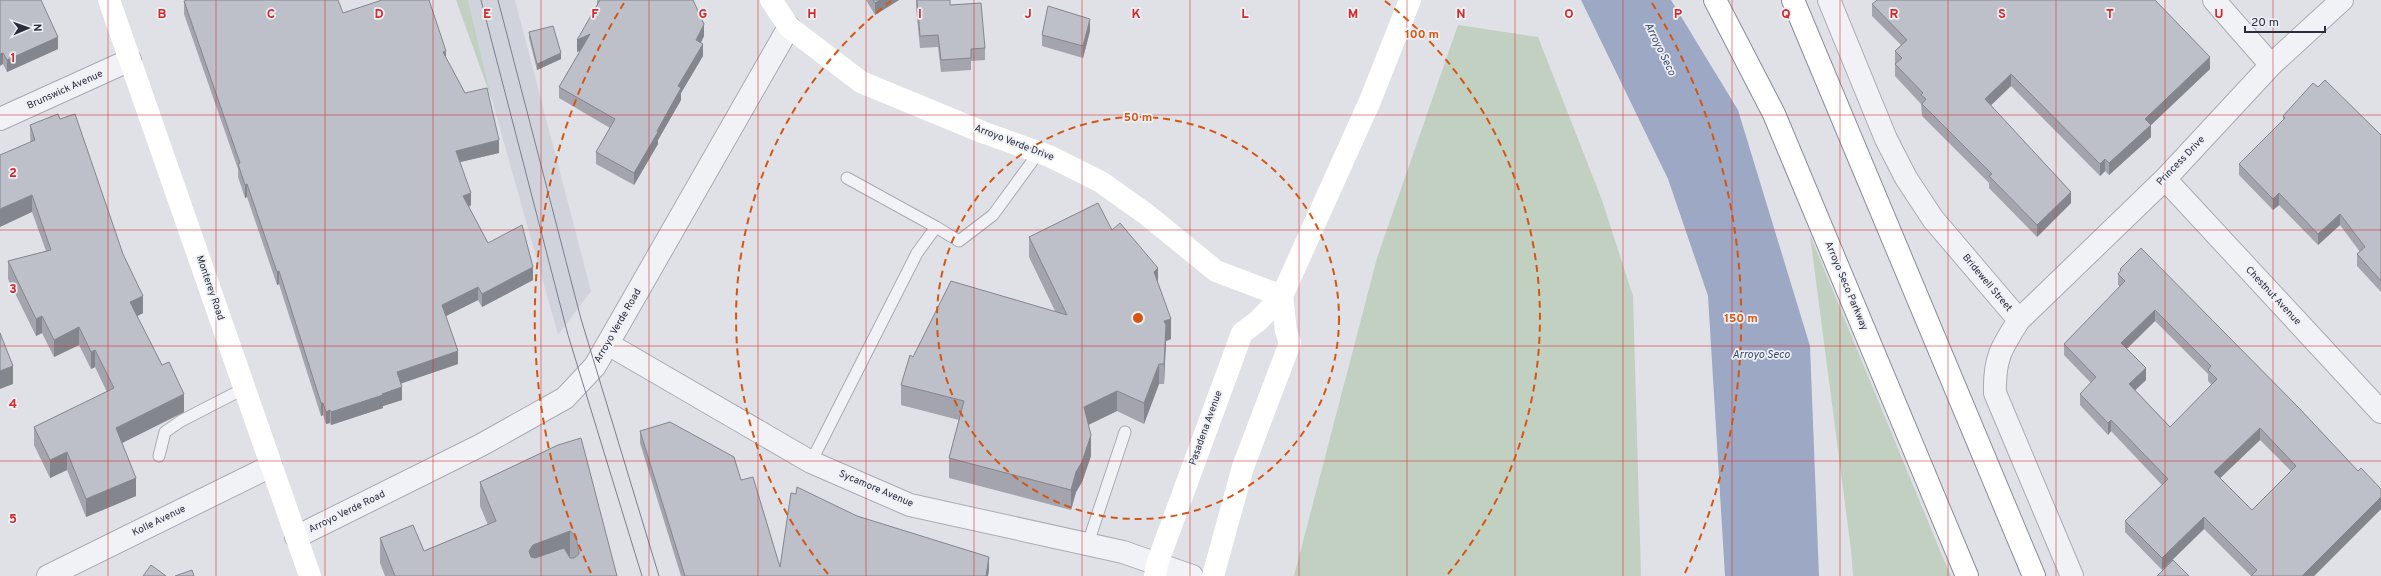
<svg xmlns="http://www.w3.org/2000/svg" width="2381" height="576" font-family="Overpass,sans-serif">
<rect width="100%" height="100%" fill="#dfe1e7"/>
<path fill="#d1d3dc" d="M 468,0 L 515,0 L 591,291 L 558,335 L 492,100 Z"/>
<path fill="#c2d0c1" d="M 456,0 L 468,0 L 492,100 Z
M 1458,25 L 1538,37 L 1602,200 L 1633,296 L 1641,576 L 1294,576 L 1377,258 Z
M 1810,235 L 1946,565 L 1951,576 L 1853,576 L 1851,550 Z"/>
<path fill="#9da9c4" d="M 1581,0 L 1671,0 L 1738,110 L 1810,346 L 1819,576 L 1725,576 L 1708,296 L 1668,179 Z"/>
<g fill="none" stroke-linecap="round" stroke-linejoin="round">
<g stroke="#a8abb4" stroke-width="13">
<path id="lane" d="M 847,178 L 936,227
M 159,456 L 165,432 L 181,421 L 245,388
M 811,462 L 917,253 L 936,227 L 959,241 L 993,215 L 1039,152
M 1088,543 L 1125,432"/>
</g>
<g stroke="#a8abb4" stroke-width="24">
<path id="street" d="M 1829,0 L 1886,139 L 1906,178 L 1933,219 L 2019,320 C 2001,348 1994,359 1995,393 L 2072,576
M 2214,0 L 2271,65
M 0,119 L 130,60
M 2165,179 L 2381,412
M 2019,320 L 2165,179 L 2271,65 L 2342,0
M 608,344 L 811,462 L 910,505 L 1123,552 L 1192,576
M 296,537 L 481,445 L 565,398 L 595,366 L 789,27
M 48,576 L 271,466"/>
</g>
<g stroke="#888c9c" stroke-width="24">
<path id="highway" d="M 1715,0 L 1774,114 L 1967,576
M 1793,0 L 2034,576"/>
</g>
<use href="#lane" stroke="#f1f2f6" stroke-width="11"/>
<use href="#street" stroke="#f1f2f6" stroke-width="22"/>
<path stroke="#fff" stroke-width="22" d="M 109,0 L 310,576
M 771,0 L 789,27 L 861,82 L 982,132 L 1049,156 L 1101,182 L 1146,214 L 1216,271 L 1282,296
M 1155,576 L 1157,564 L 1242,333 L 1258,321 L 1282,296 L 1370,101 L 1410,0
M 1213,576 L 1243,467 L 1290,343 L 1286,331 L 1282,296"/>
<use href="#highway" stroke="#fff" stroke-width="22"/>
<path stroke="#7a7e8f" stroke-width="1" d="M 481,0 L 568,335 L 642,576
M 498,0 L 581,319 L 659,576"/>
</g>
<path fill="#a3a4ad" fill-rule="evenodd" d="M 0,0 L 58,49 L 7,72 L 3,64 Z
M 597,0 L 693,0 L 704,36 L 701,43 L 703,56 L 681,93 L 681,100 L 658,140 L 658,144 L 634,185 L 596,164 L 596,152 L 610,128 L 559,98 L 559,87 L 581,50 L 577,52 L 597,5 Z
M 866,0 L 899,0 L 875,15 Z
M 916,0 L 950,0 L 950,5 L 985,48 L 985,60 L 971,61 L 971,70 L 941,72 L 938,47 L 920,48 L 916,8 Z
M 184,1 L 343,13 L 446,59 L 499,153 L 460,162 L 471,205 L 469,207 L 488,243 L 533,280 L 482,307 L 478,300 L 446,316 L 458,364 L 401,383 L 402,400 L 383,406 L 383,408 L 331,425 L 330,423 L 326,424 L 323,415 L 321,416 L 279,284 L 277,285 L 247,197 L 245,198 L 238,177 L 238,169 L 184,14 Z
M 1872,4 L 2210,69 L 2151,125 L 2151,137 L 2109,175 L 2105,171 L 2100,176 L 2011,86 L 1991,105 L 2071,203 L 2037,237 L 1989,188 L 1989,183 L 1922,116 L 1921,104 L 1895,76 L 1895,64 L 1896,64 L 1895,63 L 1895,51 L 1901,45 L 1872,16 Z
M 1090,31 L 1083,58 L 1042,46 L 1042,35 Z
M 529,32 L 561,59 L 537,70 L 529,38 Z
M 2318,87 L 2381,135 L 2381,292 L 2357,266 L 2357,254 L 2360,252 L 2340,225 L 2318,245 L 2279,205 L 2273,210 L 2239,175 L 2239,164 L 2283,120 L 2283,116 Z
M 60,119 L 143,313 L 137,316 L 184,412 L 122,443 L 136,496 L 86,517 L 67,470 L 50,478 L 34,445 L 34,427 L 107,392 L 95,367 L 91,369 L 79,345 L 54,357 L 42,333 L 36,336 L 8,279 L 8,261 L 46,251 L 32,212 L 30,125 Z
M 1112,230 L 1158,283 L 1171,339 L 1166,341 L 1164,384 L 1159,384 L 1144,424 L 1117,411 L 1088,425 L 1091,456 L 1082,482 L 1076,492 L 1071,510 L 949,478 L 949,458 L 959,420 L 901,405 L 901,385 L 913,357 L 1055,311 L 1029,257 L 1029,237 Z
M 2120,269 L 2358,471 L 2381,489 L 2381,509 L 2314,576 L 2251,576 L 2204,529 L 2162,570 L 2125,532 L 2125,521 L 2162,485 L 2111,431 L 2108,435 L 2080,405 L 2080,394 L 2091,383 L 2064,355 L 2064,344 L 2120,287 L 2118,285 L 2118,274 L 2120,272 ZM 2155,321 L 2208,374 L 2208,381 L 2212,385 L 2170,427 L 2135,390 L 2146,380 L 2127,349 ZM 2260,440 L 2291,471 L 2252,510 L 2220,478 Z
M 640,431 L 741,480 L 780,567 L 857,516 L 989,569 L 988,576 L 681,576 L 640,443 Z
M 558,445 L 617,576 L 385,576 L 380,563 L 380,538 L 424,551 L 488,525 L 480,506 L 480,482 Z"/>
<path fill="#84868d" d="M 880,0 L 899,0 L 875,15 L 875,3 Z
M 1090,19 L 1090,31 L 1083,58 L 1083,46 Z
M 704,24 L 704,36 L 696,51 L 696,40 Z
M 590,34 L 590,46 L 577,52 L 577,40 Z
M 58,37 L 58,49 L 7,72 L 7,60 Z
M 703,44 L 703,56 L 681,93 L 681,100 L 658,140 L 658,144 L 634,185 L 634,173 L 657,131 L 678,86 Z
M 446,51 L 446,64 L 443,52 Z
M 3,53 L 3,64 L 0,66 L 0,54 Z
M 561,53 L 561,59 L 537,70 L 537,64 Z
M 2210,57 L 2210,69 L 2151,125 L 2151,137 L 2109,175 L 2109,163 L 2145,119 Z
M 2011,74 L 2011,86 L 1985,111 L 1985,99 Z
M 499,140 L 499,153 L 456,163 L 456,151 Z
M 2105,159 L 2105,171 L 2100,176 L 2100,164 Z
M 247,184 L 247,197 L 245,198 L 245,185 Z
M 2071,192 L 2071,203 L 2037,237 L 2037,225 Z
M 471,193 L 471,205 L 463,209 L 463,196 Z
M 2279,193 L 2279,205 L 2273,210 L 2273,199 Z
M 32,195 L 32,212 L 0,227 L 0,209 Z
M 2340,214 L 2340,225 L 2318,245 L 2318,234 Z
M 533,267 L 533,280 L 482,307 L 482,294 Z
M 1158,268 L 1158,288 L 1154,272 Z
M 279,271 L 279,284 L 277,285 L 277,272 Z
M 478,287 L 478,300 L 442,318 L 442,305 Z
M 143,296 L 143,313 L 130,320 L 130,302 Z
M 2155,310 L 2155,321 L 2121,354 L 2121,343 Z
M 42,316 L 42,333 L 36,336 L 36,319 Z
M 1171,319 L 1171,339 L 1166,341 L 1164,384 L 1164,321 Z
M 79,327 L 79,345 L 54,357 L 54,340 Z
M 95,350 L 95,367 L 91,369 L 91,352 Z
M 458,351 L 458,364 L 397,385 L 397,372 Z
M 1159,364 L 1159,384 L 1144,424 L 1144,403 Z
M 13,366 L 13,384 L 0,389 L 0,371 Z
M 2146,368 L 2146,380 L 2129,396 L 2129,384 Z
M 402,387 L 402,400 L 383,406 L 383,408 L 331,425 L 331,412 Z
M 1117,391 L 1117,411 L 1084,427 L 1084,407 Z
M 184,394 L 184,412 L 116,446 L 116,428 Z
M 321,403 L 323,403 L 323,415 L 321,416 Z
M 330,410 L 330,423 L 326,424 L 326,412 Z
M 2111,420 L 2111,431 L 2108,435 L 2108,423 Z
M 2260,428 L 2260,440 L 2214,484 L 2214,472 Z
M 1091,435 L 1091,456 L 1082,482 L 1076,492 L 1071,510 L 1071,490 L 1076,472 Z
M 67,452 L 67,470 L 50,478 L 50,460 Z
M 136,478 L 136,496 L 86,517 L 86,499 Z
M 2381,497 L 2381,509 L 2314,576 L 2302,576 Z
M 2204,517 L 2204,529 L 2162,570 L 2162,558 Z
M 570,531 L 570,556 L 533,569 L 529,551 L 533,545 Z
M 989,557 L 989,569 L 988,576 L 986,576 Z"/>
<path fill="#bdbfc9" stroke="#84868d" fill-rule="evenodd" d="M 0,0 L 41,0 L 58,37 L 7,60 L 3,53 L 0,54 Z
M 187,0 L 338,0 L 343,13 L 382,0 L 429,0 L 446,51 L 443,52 L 465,93 L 487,88 L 499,140 L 456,151 L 471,193 L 463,196 L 488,243 L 522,225 L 533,267 L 482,294 L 478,287 L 442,305 L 458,351 L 397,372 L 402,387 L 382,394 L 383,395 L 331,412 L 330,410 L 326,412 L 323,403 L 321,403 L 279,271 L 277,272 L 247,184 L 245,185 L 238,164 L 240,163 L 184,1 Z
M 600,0 L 693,0 L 704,24 L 696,40 L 703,44 L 678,86 L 681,88 L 657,131 L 658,132 L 634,173 L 596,152 L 615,119 L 559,87 L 590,34 L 577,40 Z
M 873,0 L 880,0 L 875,3 Z
M 917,0 L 950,0 L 950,5 L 981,3 L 985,48 L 971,49 L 971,58 L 941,60 L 938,35 L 920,36 Z
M 1877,0 L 2155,0 L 2210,57 L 2145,119 L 2151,125 L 2109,163 L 2105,159 L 2100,164 L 2011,74 L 1985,99 L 2071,192 L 2037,225 L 1989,176 L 1992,174 L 1922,104 L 1926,99 L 1921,95 L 1923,93 L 1895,64 L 1902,58 L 1895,51 L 1907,40 L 1872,4 Z
M 1048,6 L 1090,19 L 1083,46 L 1042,35 Z
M 553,26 L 561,53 L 537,64 L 529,32 Z
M 2325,80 L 2381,135 L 2381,281 L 2357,254 L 2365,247 L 2340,214 L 2318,234 L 2279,193 L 2273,199 L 2239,164 L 2285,118 L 2283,116 L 2313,83 L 2318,87 Z
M 58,114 L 60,119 L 75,114 L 123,254 L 143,296 L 130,302 L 162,365 L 169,362 L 184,394 L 116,428 L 136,478 L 86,499 L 67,452 L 50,460 L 34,427 L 114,388 L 95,350 L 91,352 L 79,327 L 54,340 L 42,316 L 36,319 L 8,261 L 51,250 L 32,195 L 0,209 L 0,155 L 35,140 L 30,125 Z
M 1098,203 L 1112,230 L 1120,223 L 1158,268 L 1154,272 L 1171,319 L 1164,321 L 1166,325 L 1164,364 L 1159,364 L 1144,403 L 1117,391 L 1084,407 L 1091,435 L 1082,462 L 1076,472 L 1071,490 L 949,458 L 964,401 L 901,385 L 910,355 L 913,357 L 951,281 L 1067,315 L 1029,237 Z
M 2141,248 L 2299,408 L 2358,471 L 2361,468 L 2381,489 L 2381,497 L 2302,576 L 2251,576 L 2257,570 L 2204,517 L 2162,558 L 2125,521 L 2168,479 L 2111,420 L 2108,423 L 2080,394 L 2096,377 L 2064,344 L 2125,281 L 2118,274 L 2121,270 L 2120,269 ZM 2155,310 L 2211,366 L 2208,370 L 2217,379 L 2170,427 L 2129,384 L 2146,368 L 2121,343 ZM 2260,428 L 2296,466 L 2252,510 L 2214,472 Z
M 0,333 L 13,366 L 0,371 Z
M 670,422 L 734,457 L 741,480 L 753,477 L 780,567 L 791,493 L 796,494 L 797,487 L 857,516 L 989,557 L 986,576 L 685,576 L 640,431 Z
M 581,438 L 617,576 L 395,576 L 380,538 L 413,525 L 424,551 L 496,521 L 480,482 L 558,445 ZM 570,531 L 576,536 L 579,554 L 574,558 L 570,558 L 564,548 L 535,558 L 531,557 L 529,551 L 533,545 Z
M 2173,560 L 2189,576 L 2157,576 Z
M 151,565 L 166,576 L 143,576 Z
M 192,570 L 194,576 L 175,576 Z"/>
<path fill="none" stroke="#d62828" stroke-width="1" stroke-opacity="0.55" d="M 108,0 L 108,576M 216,0 L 216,576M 325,0 L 325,576M 433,0 L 433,576M 541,0 L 541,576M 649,0 L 649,576M 758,0 L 758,576M 866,0 L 866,576M 974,0 L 974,576M 1082,0 L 1082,576M 1190,0 L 1190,576M 1299,0 L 1299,576M 1407,0 L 1407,576M 1515,0 L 1515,576M 1623,0 L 1623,576M 1732,0 L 1732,576M 1840,0 L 1840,576M 1948,0 L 1948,576M 2056,0 L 2056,576M 2165,0 L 2165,576M 2273,0 L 2273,576M 0,115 L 2381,115M 0,230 L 2381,230M 0,346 L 2381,346M 0,461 L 2381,461"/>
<g fill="none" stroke="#d55511" stroke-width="2" stroke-dasharray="7 5">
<circle cx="1138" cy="318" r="201"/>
<path d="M828 574A402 402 0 0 1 891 1M1385 1A402 402 0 0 1 1448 574"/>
<path d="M591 573A603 603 0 0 1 624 3M1652 3A603 603 0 0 1 1685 573"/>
</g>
<g text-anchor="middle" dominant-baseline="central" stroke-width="3.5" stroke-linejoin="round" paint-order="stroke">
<g font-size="10" fill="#292d3d" stroke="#eef0f5">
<text transform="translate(65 90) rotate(-24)">Brunswick Avenue</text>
<text transform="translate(1014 143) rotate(21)">Arroyo Verde Drive</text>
<text transform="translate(2181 161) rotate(-46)">Princess Drive</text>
<text transform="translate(1987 283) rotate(50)">Bridewell Street</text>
<text transform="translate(1846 286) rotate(67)">Arroyo Seco Parkway</text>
<text transform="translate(210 288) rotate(71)">Monterey Road</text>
<text transform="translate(2273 296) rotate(47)">Chestnut Avenue</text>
<text transform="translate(618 326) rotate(-60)">Arroyo Verde Road</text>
<text transform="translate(1206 428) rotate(-70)">Pasadena Avenue</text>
<text transform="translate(876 489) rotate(23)">Sycamore Avenue</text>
<text transform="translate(347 512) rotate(-26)">Arroyo Verde Road</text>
<text transform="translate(159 521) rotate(-26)">Kolle Avenue</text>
</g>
<g font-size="11" font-style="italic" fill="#37466d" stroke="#eef0f5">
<text transform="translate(1660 49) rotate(64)">Arroyo Seco</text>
<text x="1761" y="355">Arroyo Seco</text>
</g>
</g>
<g font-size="13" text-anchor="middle" font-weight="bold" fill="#d62828" stroke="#eef0f5" stroke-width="3.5" stroke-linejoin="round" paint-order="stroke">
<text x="162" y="18">B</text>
<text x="271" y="18">C</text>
<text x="379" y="18">D</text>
<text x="487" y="18">E</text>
<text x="595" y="18">F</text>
<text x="703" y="18">G</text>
<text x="812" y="18">H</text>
<text x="920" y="18">I</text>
<text x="1028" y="18">J</text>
<text x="1136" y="18">K</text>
<text x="1245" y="18">L</text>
<text x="1353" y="18">M</text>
<text x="1461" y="18">N</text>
<text x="1569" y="18">O</text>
<text x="1678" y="18">P</text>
<text x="1786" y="18">Q</text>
<text x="1894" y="18">R</text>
<text x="2002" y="18">S</text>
<text x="2110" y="18">T</text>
<text x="2219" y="18">U</text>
<text x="13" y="62">1</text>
<text x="13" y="177">2</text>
<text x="13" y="293">3</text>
<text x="13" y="408">4</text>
<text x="13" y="523">5</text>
</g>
<circle cx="1138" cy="318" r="6" fill="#d55511" stroke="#eef0f5" stroke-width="2"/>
<g font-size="12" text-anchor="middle" font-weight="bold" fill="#d55511" stroke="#eef0f5" stroke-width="3.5" stroke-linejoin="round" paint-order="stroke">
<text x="1422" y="38">100 m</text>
<text x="1138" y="121">50 m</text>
<text x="1741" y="322">150 m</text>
</g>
<g transform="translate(28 28) rotate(88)" stroke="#eef0f5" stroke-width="3" paint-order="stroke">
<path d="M0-3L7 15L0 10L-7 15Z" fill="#292d3d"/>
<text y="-6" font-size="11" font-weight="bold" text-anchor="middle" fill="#292d3d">N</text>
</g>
<path d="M2245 26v6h80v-6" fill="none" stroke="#292d3d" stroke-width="2"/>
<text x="2251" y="26" font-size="12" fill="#292d3d" stroke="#eef0f5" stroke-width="3" paint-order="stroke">20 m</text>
</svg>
